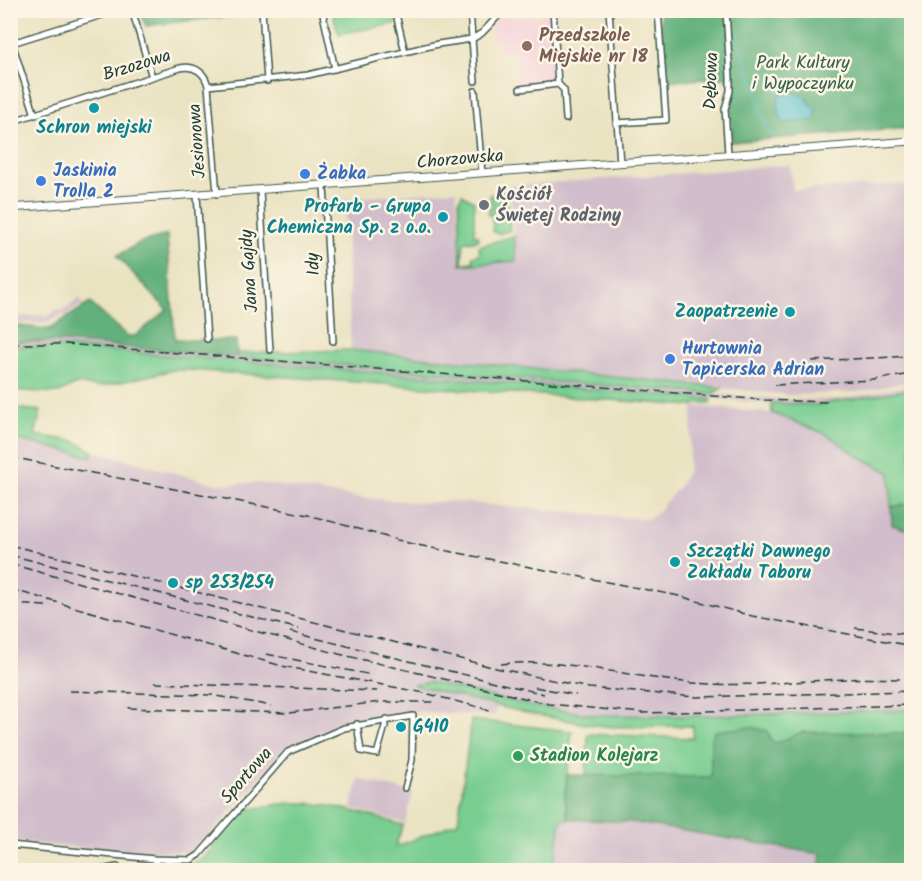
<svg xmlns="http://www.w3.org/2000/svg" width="922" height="881" font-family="Kalam,sans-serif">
<rect width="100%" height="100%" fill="#fcf5e5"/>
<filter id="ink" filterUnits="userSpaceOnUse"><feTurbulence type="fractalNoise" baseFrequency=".0167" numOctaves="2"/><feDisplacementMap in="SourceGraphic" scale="12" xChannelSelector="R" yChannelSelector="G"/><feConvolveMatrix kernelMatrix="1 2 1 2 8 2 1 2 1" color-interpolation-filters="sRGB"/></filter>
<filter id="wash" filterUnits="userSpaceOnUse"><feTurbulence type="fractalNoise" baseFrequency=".008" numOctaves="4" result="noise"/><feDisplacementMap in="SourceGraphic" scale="24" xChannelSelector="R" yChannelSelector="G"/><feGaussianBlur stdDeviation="1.35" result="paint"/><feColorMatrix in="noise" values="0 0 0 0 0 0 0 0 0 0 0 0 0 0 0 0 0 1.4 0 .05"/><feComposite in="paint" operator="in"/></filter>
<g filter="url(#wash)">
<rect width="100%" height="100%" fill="#eae3c2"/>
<path fill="#f5cfd9" d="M 550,13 L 556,74 L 554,83 L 516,88 L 514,51 L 500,52 L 499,42 L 491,42 L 491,27 L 499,17 L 541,17 L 543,14 Z"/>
<path fill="#d1bdcb" d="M 790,165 L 793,190 L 911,184 L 911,381 L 858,392 L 788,395 L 351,350 L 345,199 L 456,190 L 461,265 L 516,261 L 510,186 Z
M 80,298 L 83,304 L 65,316 L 63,314 L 47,323 L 11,323 L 11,317 L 44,315 L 45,318 L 57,310 L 62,311 Z
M 11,342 L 66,342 L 791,400 L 840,399 L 911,385 L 912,389 L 840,402 L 791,405 L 66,347 L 11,346 Z
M 693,406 L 772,413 L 826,434 L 860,457 L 890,473 L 892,524 L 911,531 L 911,710 L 697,716 L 595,715 L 531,706 L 429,682 L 414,685 L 497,706 L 494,716 L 415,711 L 388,714 L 343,723 L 299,742 L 284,750 L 223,820 L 198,847 L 188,852 L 102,850 L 11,841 L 11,438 L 91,457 L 93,451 L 216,484 L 258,483 L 362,498 L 427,503 L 446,501 L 647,519 L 654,516 L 678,488 L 688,470 Z
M 359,779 L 413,793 L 405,823 L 351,808 Z
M 568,819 L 631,822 L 821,854 L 819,870 L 553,870 L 561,821 Z"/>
<path fill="#78cd91" stroke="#4c8562" stroke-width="1.5" d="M 360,11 L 392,11 L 395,24 L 339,34 L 333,15 Z
M 504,191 L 507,197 L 510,230 L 499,234 L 493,232 L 492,215 L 488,215 L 489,209 L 492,208 L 490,195 Z
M 462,194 L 474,201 L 474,235 L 478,235 L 479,240 L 464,242 L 462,263 L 473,262 L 473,256 L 480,254 L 479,246 L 514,236 L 516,261 L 461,265 L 459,201 Z
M 11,346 L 66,347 L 711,399 L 711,403 L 697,403 L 693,406 L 189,370 L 174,370 L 99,387 L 76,384 L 59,393 L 11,390 Z
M 351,350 L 722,388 L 712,394 L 237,357 L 237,353 Z
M 911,389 L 911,504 L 891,507 L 890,473 L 860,457 L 826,434 L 772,413 L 771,403 L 816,405 Z
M 11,408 L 41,411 L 35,435 L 74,441 L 93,451 L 91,457 L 11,438 Z
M 429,682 L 531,706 L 595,715 L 697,716 L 911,710 L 911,733 L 816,733 L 776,743 L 771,741 L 770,735 L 711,738 L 712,777 L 586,776 L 588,734 L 693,738 L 693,726 L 613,727 L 586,724 L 526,713 L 413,685 Z
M 471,720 L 572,731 L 565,796 L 568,819 L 561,821 L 553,870 L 192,870 L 190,864 C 219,854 223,822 241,812 C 247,808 257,808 263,807 C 312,795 356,812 403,825 L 395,847 L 458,822 Z"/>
<path fill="#62b07b" stroke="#407658" stroke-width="1.5" d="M 254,11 L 254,13 L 146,26 L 140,11 Z
M 660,11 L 911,11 L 911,128 L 732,142 L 730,78 L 665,81 Z
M 167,235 L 175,340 L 236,340 L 237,357 L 66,342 L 11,342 L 11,325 L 49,329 L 90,303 L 127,336 L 135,336 L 167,310 L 117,256 L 141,242 Z
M 911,504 L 911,531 L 892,525 L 891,507 Z
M 751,727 L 767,731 L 771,741 L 776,743 L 803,732 L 911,733 L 911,870 L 819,870 L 821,854 L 631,822 L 568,819 L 565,796 L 567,775 L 711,777 L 711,738 L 715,731 Z"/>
<path fill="#54c0cf" stroke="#3a7e82" stroke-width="1.5" d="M 793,92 L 805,97 L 816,110 L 815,120 L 782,123 L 778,108 L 779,95 Z"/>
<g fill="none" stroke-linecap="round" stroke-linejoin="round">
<path stroke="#54c0cf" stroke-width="1.5" d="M 730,10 L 730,19 L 759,99 L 759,109 L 772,137"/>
</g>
</g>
<g filter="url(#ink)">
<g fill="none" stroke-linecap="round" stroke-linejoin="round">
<g stroke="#3d5649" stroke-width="8">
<path id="minor" d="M 132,10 L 152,77
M 262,10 L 267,81
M 322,10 L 335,69
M 395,10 L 405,52
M 470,10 L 475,81
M 553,10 L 558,84 L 564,90 L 566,119
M 609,10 L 620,163
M 726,10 L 730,77 L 730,91 L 725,109 L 728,153
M 208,86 L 217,194
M 520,89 L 558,84
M 475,91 L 482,173
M 35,115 L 12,43 L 118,10
M 10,122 L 180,68 C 194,65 205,72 208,86 L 308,75 L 438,44 L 472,39 L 482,33 L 500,14 L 539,10
M 616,123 L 666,120 L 658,10
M 324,186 L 333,341
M 260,191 L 270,350
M 197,195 L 207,339
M 357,724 L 361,751 L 377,754 L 387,719
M 10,845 L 155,859 L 191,860 L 199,855 L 288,752 L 344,728 L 413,716 L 412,760 L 405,788
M 155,859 L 157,870
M 101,870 L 117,867"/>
</g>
<g stroke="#3d5649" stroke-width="9">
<path id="secondary" d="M 10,208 L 912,141"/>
</g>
<use href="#minor" stroke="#fff" stroke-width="5"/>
<use href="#secondary" stroke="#fff" stroke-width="7"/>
<path stroke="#1f3d34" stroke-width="1.5" stroke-dasharray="9 4.5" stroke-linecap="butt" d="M 10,344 L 66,344 L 764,400 L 827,402
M 812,361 L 912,356
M 775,385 L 873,380 L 912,374
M 10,457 L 308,515 L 412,544 L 679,596 L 752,616 L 912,646
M 10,545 L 496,668 L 589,688 L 696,697 L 912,691
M 10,555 L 299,629
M 10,564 L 339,654 L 549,704 L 643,713 L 912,705
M 10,589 L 282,666 L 425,693 L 493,711
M 10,604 L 47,606
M 855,628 L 912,635
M 290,632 L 544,694
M 266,654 L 372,675
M 501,664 C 572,657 640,681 710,684 C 778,687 844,674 912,680
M 155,683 L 377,691
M 535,687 L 576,695
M 69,691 L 211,695 L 272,706
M 128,708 L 289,713 L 381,702 L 436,702"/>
</g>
</g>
<circle fill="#8d6e63" stroke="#fcf5e5" stroke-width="2" cx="527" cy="46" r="6"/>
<g fill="#0f9aa8" stroke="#fcf5e5" stroke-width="2">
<circle cx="94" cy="108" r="6"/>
<circle cx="443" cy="217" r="6"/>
<circle cx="790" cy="312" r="6"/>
<circle cx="675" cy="562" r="6"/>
<circle cx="173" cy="583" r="6"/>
<circle cx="401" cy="727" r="6"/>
</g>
<g fill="#3f7fe0" stroke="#fcf5e5" stroke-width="2">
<circle cx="305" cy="174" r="6"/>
<circle cx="41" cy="181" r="6"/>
<circle cx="670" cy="359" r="6"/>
</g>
<circle fill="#6b7280" stroke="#fcf5e5" stroke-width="2" cx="484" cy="205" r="6"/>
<circle fill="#2e9e5b" stroke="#fcf5e5" stroke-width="2" cx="518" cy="756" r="6"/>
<g text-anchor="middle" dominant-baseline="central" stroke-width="5" stroke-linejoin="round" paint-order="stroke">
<g font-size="18" font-weight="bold" fill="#785e54" stroke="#fcf5e5" text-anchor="start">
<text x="539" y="36">Przedszkole<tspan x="539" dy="21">Miejskie nr 18</tspan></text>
</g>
<g font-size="18" fill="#35614b" stroke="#fcf5e5">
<text x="803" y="63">Park Kultury<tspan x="803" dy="21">i Wypoczynku</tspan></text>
</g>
<g font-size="18" fill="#1f3d34" stroke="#fcf5e5">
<text transform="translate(137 66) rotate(-17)">Brzozowa</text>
<text transform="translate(712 81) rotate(-88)">Dębowa</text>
<text transform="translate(198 141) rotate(-94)">Jesionowa</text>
<text transform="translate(460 160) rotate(-5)">Chorzowska</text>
<text transform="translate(314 264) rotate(-94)">Idy</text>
<text transform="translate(250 271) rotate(-94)">Jana Gajdy</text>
<text transform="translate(247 776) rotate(-49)">Sportowa</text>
</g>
<g font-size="18" font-weight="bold" fill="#0d838f" stroke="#fcf5e5" text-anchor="start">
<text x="94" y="128" text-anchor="middle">Schron miejski</text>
<text x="431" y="207" text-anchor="end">Profarb - Grupa<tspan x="431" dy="21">Chemiczna Sp. z o.o.</tspan></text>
<text x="778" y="312" text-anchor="end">Zaopatrzenie</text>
<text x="687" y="552">Szczątki Dawnego<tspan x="687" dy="21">Zakładu Taboru</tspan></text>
<text x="185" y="583">sp 253/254</text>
<text x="413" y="727">G410</text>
</g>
<g font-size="18" font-weight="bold" fill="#366cbe" stroke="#fcf5e5" text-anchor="start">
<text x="53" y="171">Jaskinia<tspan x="53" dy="21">Trolla 2</tspan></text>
<text x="317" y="174">Żabka</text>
<text x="682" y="349">Hurtownia<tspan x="682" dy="21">Tapicerska Adrian</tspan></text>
</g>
<g font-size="18" font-weight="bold" fill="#5b616d" stroke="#fcf5e5" text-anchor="start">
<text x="496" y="195">Kościół<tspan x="496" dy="21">Świętej Rodziny</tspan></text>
</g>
<g font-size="18" font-weight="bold" fill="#27864d" stroke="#fcf5e5" text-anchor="start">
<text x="530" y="756">Stadion Kolejarz</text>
</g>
</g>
<rect width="922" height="881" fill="none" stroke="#fcf5e5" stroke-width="36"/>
</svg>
